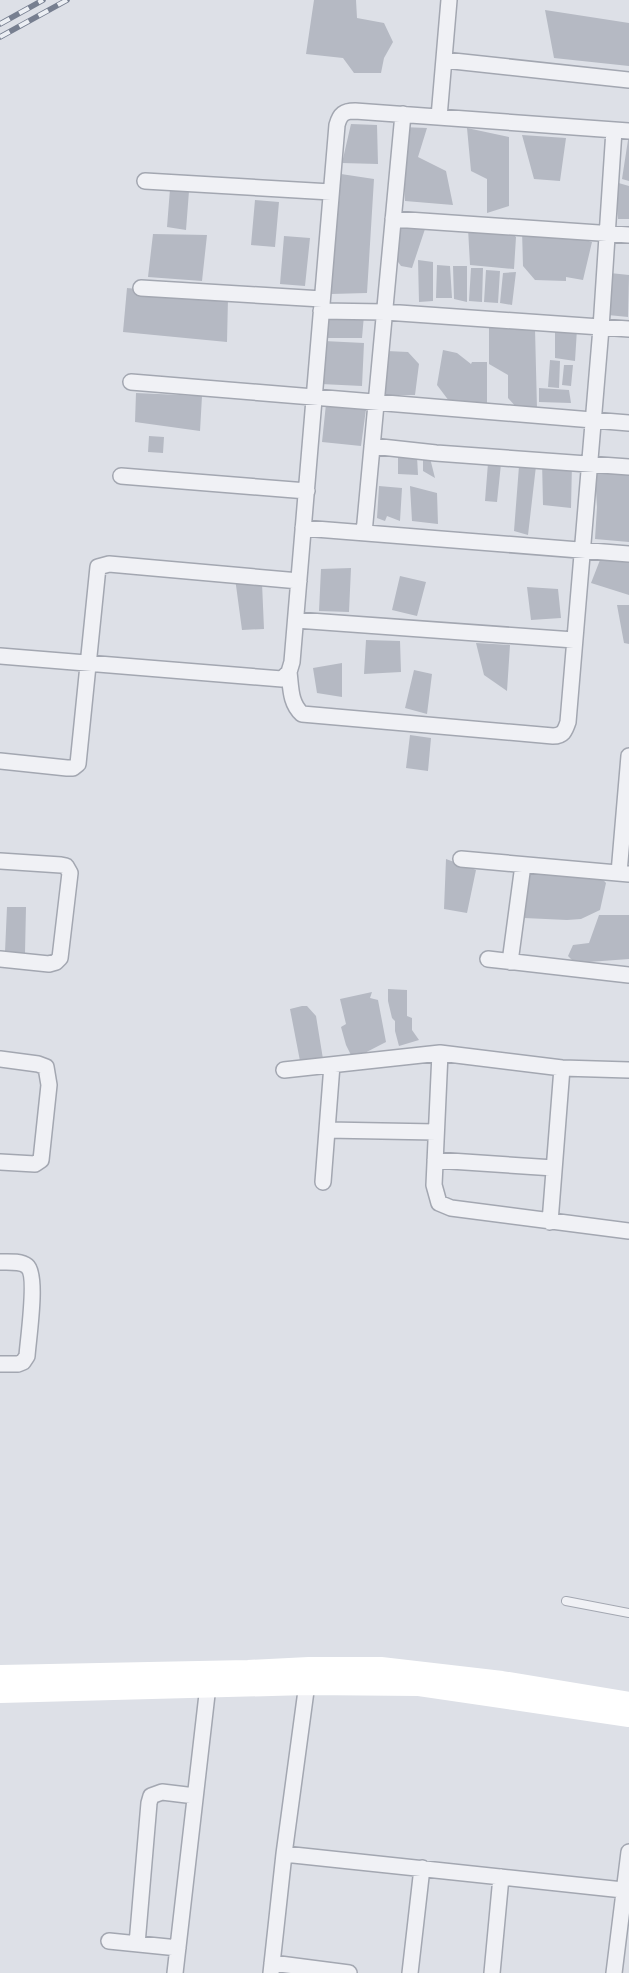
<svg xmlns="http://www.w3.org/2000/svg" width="629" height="1973" font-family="'Source Sans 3',sans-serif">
<rect width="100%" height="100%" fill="#dde0e7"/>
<path fill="#b5b9c3" d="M 314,0 L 356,0 L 357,18 L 384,23 L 393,42 L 384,58 L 381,73 L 354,73 L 343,58 L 306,54 Z
M 545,10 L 629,23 L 629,66 L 554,58 Z
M 351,124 L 377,125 L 378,164 L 342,163 Z
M 402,127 L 427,128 L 418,157 L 446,171 L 453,205 L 405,201 Z
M 467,128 L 509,137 L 509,206 L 487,213 L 487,179 L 471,171 Z
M 522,135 L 566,138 L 560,181 L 534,179 Z
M 628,140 L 629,140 L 629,181 L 622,179 Z
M 341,174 L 374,179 L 367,293 L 331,294 Z
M 615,182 L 629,186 L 629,219 L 618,219 Z
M 170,189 L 189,191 L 186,230 L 167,227 Z
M 255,200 L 279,202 L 275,247 L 251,245 Z
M 397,225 L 425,229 L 412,268 L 401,266 L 393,255 Z
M 468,228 L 507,229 L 516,237 L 514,269 L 470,265 Z
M 522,230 L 569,235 L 592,242 L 583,280 L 566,277 L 566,281 L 535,280 L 523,266 Z
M 153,234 L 207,235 L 202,281 L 148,277 Z
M 284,236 L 310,238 L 305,286 L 280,284 Z
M 418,260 L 433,262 L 433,301 L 419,302 Z
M 437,265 L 450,266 L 452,298 L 436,298 Z
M 453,266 L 467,266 L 467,302 L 454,299 Z
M 471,268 L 483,268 L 482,302 L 469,301 Z
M 486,270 L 500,271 L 498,303 L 484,302 Z
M 516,272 L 512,305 L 500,303 L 503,273 Z
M 610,273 L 629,275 L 628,317 L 608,315 Z
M 127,288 L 228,298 L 227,342 L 123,332 Z
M 327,314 L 364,315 L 362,338 L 325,338 Z
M 489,325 L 535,329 L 537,409 L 517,408 L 508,398 L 508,375 L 489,364 Z
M 555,328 L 577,329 L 575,361 L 555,358 Z
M 324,341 L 364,343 L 362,386 L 321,384 Z
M 443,350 L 457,353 L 471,364 L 472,362 L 487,362 L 487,405 L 452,405 L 437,385 Z
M 387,351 L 408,352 L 419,364 L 415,395 L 384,395 Z
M 550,360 L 560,361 L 559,388 L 548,387 Z
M 564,365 L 573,365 L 571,386 L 562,385 Z
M 539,388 L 569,390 L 571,403 L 539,402 Z
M 136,393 L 202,396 L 200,431 L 135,422 Z
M 326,404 L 366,409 L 361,446 L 322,442 Z
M 149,436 L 164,437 L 163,453 L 148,452 Z
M 398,454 L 417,456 L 418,475 L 398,474 Z
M 423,457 L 430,458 L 435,478 L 423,471 Z
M 542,461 L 572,463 L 571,508 L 543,505 Z
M 488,463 L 501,464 L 497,502 L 485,501 Z
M 519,466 L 536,466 L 528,535 L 514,531 Z
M 601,470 L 629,472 L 629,542 L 595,539 L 597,507 L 595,475 Z
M 379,486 L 402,488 L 400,521 L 387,516 L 385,521 L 377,518 Z
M 410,486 L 437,493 L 438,524 L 412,521 Z
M 600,560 L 629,562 L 629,595 L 591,583 Z
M 351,568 L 349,612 L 319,611 L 321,569 Z
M 400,576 L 426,582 L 417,616 L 392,610 Z
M 235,578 L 262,583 L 264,629 L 242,630 Z
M 527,587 L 558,589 L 561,618 L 531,620 Z
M 617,605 L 629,605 L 629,644 L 624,643 Z
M 366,640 L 400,641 L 401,672 L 364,674 Z
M 476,643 L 510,645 L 507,691 L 484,675 Z
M 342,663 L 342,697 L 317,693 L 313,668 Z
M 414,670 L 432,674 L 427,714 L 405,708 Z
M 410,735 L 431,738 L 428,771 L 406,768 Z
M 446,859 L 476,870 L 467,913 L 444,909 Z
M 526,868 L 595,871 L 606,883 L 600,910 L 581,919 L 567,920 L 524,918 Z
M 7,907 L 26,907 L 25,953 L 5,952 Z
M 599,915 L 629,915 L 629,959 L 575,963 L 568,956 L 573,945 L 589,943 Z
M 388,989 L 407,990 L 407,1016 L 412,1018 L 412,1030 L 419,1040 L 399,1046 L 395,1031 L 395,1021 L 392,1018 L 388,1001 Z
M 372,992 L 370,998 L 378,1000 L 386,1042 L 353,1059 L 346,1045 L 341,1027 L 346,1024 L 340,999 Z
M 302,1006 L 307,1006 L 316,1016 L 323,1059 L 300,1061 L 290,1009 Z"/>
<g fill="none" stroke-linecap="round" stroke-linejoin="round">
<g stroke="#a3a7b1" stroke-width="10">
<path id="lane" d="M 566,1601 L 629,1613"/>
</g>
<g stroke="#a3a7b1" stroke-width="18">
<path id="street" d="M 444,60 L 629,80
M 439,117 L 449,0
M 145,181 L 331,192
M 393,219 L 629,235
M 141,288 L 322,299
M 321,311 L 385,312 L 629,329
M 131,382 L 629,423
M 372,446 L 436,453 L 629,467
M 121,476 L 307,491
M 303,528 L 629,554
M 364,533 L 403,114
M 296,620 L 574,640
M 0,656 L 282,679 L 289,672 L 292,662 L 337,125 C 340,114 344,111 355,111 L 629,131
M 289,672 C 291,688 290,703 302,714 L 553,736 C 563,736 565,731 568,722 L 601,328 L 614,130
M 0,761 L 67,768 L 73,768 L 78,764 L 98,567 L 109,564 L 299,581
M 461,859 L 629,874
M 0,861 L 61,865 L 66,866 L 70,873 L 60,958 L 56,962 L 49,964 L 0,959
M 619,873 L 629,756
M 488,959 L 629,975
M 510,962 L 523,865
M 440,1053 L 434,1185 L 439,1203 L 451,1208 L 629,1231
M 0,1059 L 38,1064 L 46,1067 L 49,1085 L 41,1160 L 35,1164 L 0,1162
M 284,1070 L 440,1053 L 562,1068 L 629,1070
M 327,1130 L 436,1132
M 435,1160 L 554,1168
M 323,1182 L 332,1065
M 550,1222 L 562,1068
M 0,1262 C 8,1262 21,1261 27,1266 C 38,1275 28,1340 27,1356 L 23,1362 L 18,1364 L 0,1364
M 284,1854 L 623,1890
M 109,1941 L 178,1948
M 137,1944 L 149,1803 L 151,1796 L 162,1792 L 195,1796
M 272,1963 L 349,1973
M 175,1973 L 209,1677
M 271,1973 L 284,1854 L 308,1676
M 410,1973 L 422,1868
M 492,1973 L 501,1877
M 614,1973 L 629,1852"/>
</g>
<use href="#lane" stroke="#f0f1f5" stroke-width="8"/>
<use href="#street" stroke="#f0f1f5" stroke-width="15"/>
<path stroke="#fff" stroke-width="20" d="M 0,1675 L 248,1670 L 309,1667 L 381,1667 L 502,1681 L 629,1702
M 0,1693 L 307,1685 L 419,1686 L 629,1717"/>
<g stroke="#777f90" stroke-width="5.5">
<path id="rail" d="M 0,24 L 43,0
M 0,37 L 67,0"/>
</g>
<use href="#rail" stroke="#eceff4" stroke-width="4" stroke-dasharray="11" stroke-linecap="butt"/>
</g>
</svg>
